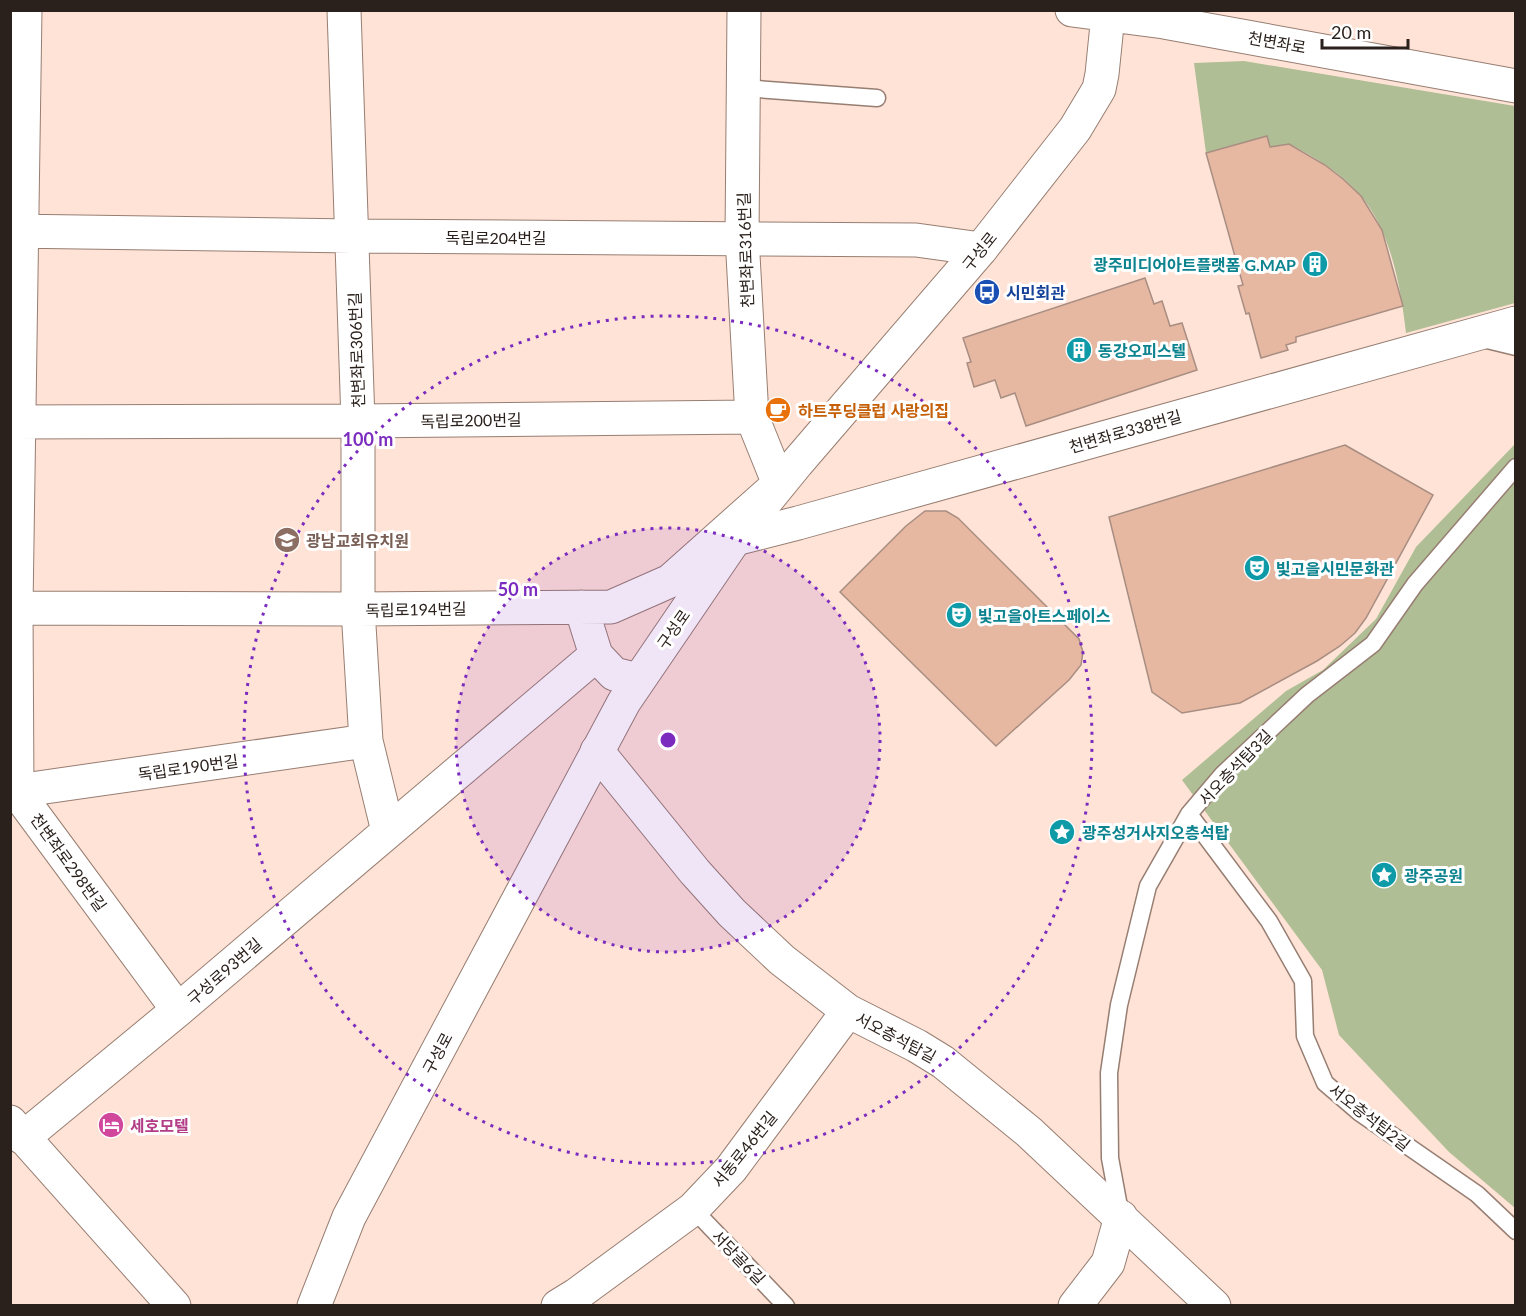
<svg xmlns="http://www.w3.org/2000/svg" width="1526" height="1316" font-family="Lato,'Noto Sans KR',sans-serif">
<rect width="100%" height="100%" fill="#ffe3d6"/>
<path fill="#b0be95" d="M 1244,61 L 1515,106 L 1515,303 L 1406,333 C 1401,289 1391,230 1360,195 C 1341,173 1315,157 1289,144 L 1270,147 L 1267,136 L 1206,153 L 1194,63 Z
M 1515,444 L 1515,1208 L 1449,1152 L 1339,1035 L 1322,970 L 1182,780 L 1286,691 L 1323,670 L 1376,619 L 1416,547 Z"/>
<path fill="#e6b7a1" stroke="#a88e82" stroke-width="1.5" d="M 1267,136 L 1270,147 L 1289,144 L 1325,165 L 1343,179 L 1361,196 L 1382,230 L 1403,306 L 1296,337 L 1296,342 L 1286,345 L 1288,350 L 1261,358 L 1249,313 L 1246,314 L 1238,286 L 1243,285 L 1206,153 Z
M 1145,278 L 1154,304 L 1162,301 L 1170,326 L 1182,323 L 1197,370 L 1026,426 L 1015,393 L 1001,398 L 995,380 L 974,387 L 967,363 L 971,362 L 963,338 Z
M 1345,445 L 1433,495 L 1366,618 L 1355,633 L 1340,646 L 1317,661 L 1240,703 L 1182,713 L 1152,692 L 1109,517 Z
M 925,511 L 946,511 L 958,518 L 1079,639 L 1083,652 L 1081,665 L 1069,680 L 996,746 L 840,592 L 906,526 Z"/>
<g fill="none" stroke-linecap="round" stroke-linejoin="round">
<g stroke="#977e72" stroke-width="19">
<path id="service" d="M 743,88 L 877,98
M 1483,339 L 1516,347
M 1189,814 L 1269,921 L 1303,981 L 1305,1036 L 1325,1083 L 1360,1113 L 1477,1194 L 1516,1231
M 693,1209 L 786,1306
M 1120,1212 L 1110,1158 L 1109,1073 L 1119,1005 L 1148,886 L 1189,814 L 1223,774 L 1307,695 L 1373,644 L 1415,584 L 1516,467"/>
</g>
<g stroke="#977e72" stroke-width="35">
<path id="minor" d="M 25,10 L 16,608 L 17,792 L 178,1010
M 344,10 L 358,421 L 358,609 L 366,741 L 388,831
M 10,231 L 352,236 L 916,240 L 981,249
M 10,422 L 358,421 L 752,417
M 735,539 L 798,523 L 1516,323
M 581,607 L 596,655 L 614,674 L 638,680
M 10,608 L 358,609 L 611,607 L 670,581 L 779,484 L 752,417 L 742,237 L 744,10
M 597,751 L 695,872 L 732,913 L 782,960 L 848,1011 L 917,1046 L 943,1062 L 1029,1132 L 1214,1306
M 10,792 L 366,741
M 10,1122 L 174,1306
M 23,1138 L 178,1010 L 596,655
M 558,1306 L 576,1295 L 693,1209 L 731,1169 L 848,1011
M 1075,1306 L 1108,1263 L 1121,1217"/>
</g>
<g stroke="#977e72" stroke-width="35">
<path id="tertiary" d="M 1072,10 L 1164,22 L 1516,86
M 314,1306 L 349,1217 L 624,702 L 735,539 L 797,463 L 981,249 L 1075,129 L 1099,89 L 1102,74 L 1108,15"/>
</g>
<g stroke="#977e72" stroke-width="35">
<path id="secondary" d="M 1108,10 L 1108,15"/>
</g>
<use href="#service" stroke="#fff" stroke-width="16"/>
<use href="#minor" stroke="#fff" stroke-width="33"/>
<use href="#tertiary" stroke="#fff" stroke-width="33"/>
<use href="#secondary" stroke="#fff" stroke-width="33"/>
</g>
<circle cx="668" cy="740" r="212" fill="#7b2cbf" fill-opacity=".12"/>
<g fill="none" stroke="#7b2cbf" stroke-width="3" stroke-dasharray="3 6">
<circle cx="668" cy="740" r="212"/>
<circle cx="668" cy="740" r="424"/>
</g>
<defs>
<g id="building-disc" transform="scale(1.35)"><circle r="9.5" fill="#0f9aa8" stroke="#fff"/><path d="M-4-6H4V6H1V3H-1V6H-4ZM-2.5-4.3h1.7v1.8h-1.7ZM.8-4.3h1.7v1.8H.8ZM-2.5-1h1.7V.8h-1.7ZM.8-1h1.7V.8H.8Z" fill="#fff"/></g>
<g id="bus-disc" transform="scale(1.35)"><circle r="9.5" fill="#1a4fb4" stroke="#fff"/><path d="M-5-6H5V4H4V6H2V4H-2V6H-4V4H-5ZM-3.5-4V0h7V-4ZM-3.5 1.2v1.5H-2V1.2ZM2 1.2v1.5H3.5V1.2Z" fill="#fff"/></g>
<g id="cafe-disc" transform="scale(1.35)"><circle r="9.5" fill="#e8710a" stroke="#fff"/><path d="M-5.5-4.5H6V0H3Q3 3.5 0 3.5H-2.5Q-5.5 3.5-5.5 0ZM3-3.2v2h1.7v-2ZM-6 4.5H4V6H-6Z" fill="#fff"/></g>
<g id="school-disc" transform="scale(1.35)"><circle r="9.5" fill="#8d6e63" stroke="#fff"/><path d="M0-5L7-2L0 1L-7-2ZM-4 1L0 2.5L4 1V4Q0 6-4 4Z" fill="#fff"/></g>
<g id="theatre-disc" transform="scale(1.35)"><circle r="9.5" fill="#0f9aa8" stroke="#fff"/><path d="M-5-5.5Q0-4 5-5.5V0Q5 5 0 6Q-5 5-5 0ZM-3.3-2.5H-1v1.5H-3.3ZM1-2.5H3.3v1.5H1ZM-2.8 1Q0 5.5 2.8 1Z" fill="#fff"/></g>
<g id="sight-disc" transform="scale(1.35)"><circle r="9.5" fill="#0f9aa8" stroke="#fff"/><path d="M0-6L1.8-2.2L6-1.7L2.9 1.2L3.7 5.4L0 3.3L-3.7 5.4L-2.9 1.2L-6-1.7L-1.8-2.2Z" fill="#fff"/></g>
<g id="hotel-disc" transform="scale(1.35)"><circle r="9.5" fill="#d1479c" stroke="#fff"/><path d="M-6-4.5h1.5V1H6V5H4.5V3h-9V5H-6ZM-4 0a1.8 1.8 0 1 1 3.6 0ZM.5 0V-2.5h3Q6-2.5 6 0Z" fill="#fff"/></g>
</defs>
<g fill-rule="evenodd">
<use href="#building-disc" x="1315" y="264"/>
<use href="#bus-disc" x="987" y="292"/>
<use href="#building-disc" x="1079" y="350"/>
<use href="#cafe-disc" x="778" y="410"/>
<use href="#school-disc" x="287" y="540"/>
<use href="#theatre-disc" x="1257" y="568"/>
<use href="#theatre-disc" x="959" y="615"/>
<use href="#sight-disc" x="1062" y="832"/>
<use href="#sight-disc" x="1384" y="875"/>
<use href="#hotel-disc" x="111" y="1125"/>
</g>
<g text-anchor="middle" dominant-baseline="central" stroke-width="6" stroke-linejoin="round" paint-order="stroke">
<g font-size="16" fill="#2b211c" stroke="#fff">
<text transform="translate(1277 42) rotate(10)">천변좌로</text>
<text x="496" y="237">독립로204번길</text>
<text transform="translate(745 250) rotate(-92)">천변좌로316번길</text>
<text transform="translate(979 251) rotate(-51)">구성로</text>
<text transform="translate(356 350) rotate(-92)">천변좌로306번길</text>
<text transform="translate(471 420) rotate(-1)">독립로200번길</text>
<text transform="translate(1125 431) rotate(-16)">천변좌로338번길</text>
<text transform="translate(416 609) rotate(-1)">독립로194번길</text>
<text transform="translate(673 629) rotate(-55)">구성로</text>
<text transform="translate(188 767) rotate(-8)">독립로190번길</text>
<text transform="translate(1235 767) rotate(-46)">서오층석탑3길</text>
<text transform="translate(69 862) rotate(54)">천변좌로298번길</text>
<text transform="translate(224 971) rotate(-41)">구성로93번길</text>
<text transform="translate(896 1037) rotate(28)">서오층석탑길</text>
<text transform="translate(437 1053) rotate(-62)">구성로</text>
<text transform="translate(1370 1117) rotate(38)">서오층석탑2길</text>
<text transform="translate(744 1149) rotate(-51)">서동로46번길</text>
<text transform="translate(739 1257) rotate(46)">서당골6길</text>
</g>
<g font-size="16" font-weight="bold" fill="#0d838f" stroke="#fff" text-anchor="start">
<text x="1296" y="264" text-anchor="end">광주미디어아트플랫폼 G.MAP</text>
<text x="1098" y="350">동강오피스텔</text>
<text x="1276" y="568">빛고을시민문화관</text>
<text x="978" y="615">빛고을아트스페이스</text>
<text x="1082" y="832">광주성거사지오층석탑</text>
<text x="1404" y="875">광주공원</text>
</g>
<g font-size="16" font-weight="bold" fill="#164399" stroke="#fff" text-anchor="start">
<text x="1006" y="292">시민회관</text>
</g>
<g font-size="16" font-weight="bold" fill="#c56008" stroke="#fff" text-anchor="start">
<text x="798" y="410">하트푸딩클럽 사랑의집</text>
</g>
<g font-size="16" font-weight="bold" fill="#785e54" stroke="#fff" text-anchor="start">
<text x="306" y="540">광남교회유치원</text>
</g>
<g font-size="16" font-weight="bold" fill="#b23c85" stroke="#fff" text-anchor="start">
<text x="130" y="1125">세호모텔</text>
</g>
</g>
<circle cx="668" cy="740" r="9" fill="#7b2cbf" stroke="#fff" stroke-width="3"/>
<g font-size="18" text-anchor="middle" font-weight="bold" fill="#7b2cbf" stroke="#fff" stroke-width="6" stroke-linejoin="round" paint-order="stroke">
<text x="368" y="446">100 m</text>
<text x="518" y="596">50 m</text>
</g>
<rect width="1526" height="1316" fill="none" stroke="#2b211c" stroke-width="24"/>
<path d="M1322 39v9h86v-9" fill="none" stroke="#2b211c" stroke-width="3"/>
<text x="1331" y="39" font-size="18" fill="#2b211c" stroke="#ffffff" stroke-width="4.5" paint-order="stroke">20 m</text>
</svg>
